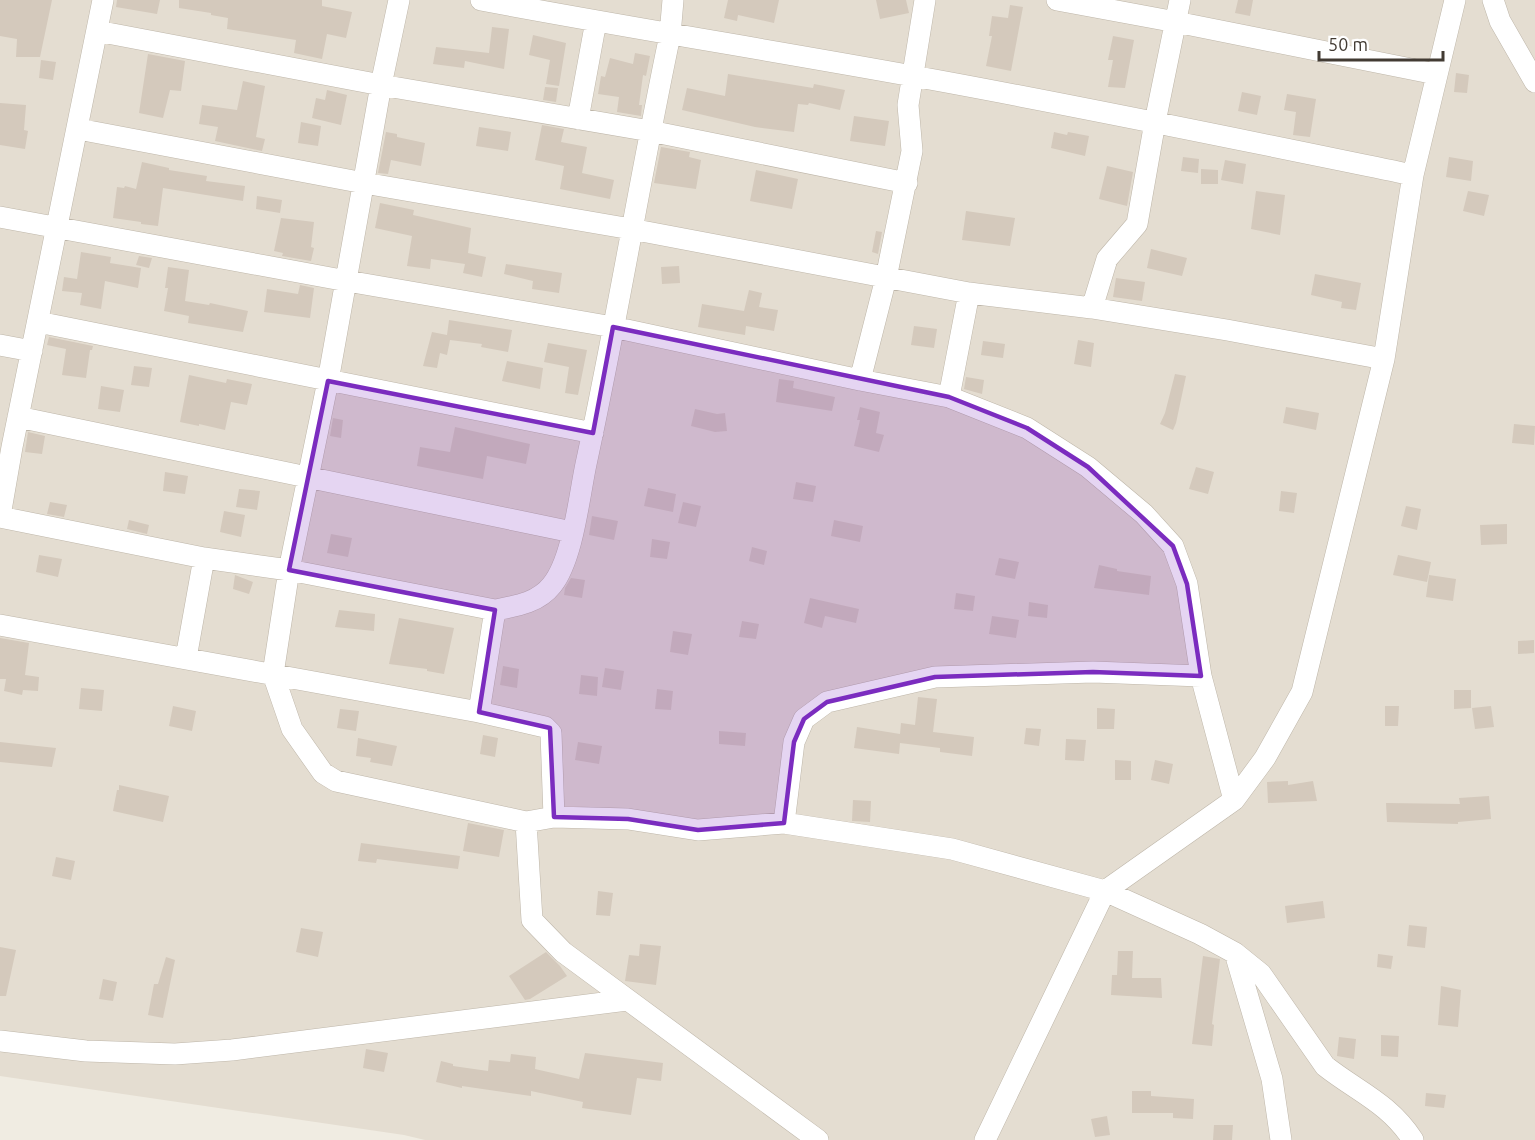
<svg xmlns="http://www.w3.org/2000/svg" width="1535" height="1140" font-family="Ubuntu,sans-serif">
<rect width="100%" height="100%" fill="#f0ece2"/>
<path fill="#e4ddd1" d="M 0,0 L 1535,0 L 1535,1140 L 425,1140 L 404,1135 L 0,1076 Z"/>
<path fill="#d4c9bc" d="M 0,0 L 52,0 L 40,57 L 16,57 L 17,39 L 0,36 Z
M 117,0 L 160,0 L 157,14 L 116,7 Z
M 179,0 L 322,0 L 322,6 L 352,12 L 346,38 L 327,34 L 322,59 L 294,53 L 296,40 L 227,29 L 228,18 L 211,15 L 211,13 L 179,8 Z
M 728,0 L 779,0 L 774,23 L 738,15 L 737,21 L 724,18 Z
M 876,0 L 906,0 L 909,13 L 880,19 Z
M 1238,0 L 1253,0 L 1250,16 L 1235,13 Z
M 1010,5 L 1023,7 L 1011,71 L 986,66 L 992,36 L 989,36 L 992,16 L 1008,18 Z
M 492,27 L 509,29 L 504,69 L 465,61 L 464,68 L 433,64 L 436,47 L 489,53 Z
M 533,35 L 566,43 L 559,86 L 546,84 L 550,60 L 529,55 Z
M 1113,36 L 1134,40 L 1125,88 L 1108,87 L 1113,60 L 1108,60 Z
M 635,53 L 650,56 L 646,76 L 643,75 L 639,105 L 642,105 L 641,116 L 617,112 L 619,97 L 598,94 L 601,76 L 605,77 L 610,58 L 633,64 Z
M 148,54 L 185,61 L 181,91 L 170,90 L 163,118 L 139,113 Z
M 41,60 L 56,62 L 53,80 L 39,78 Z
M 1456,73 L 1469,75 L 1467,93 L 1454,92 Z
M 728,74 L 813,88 L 814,84 L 845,90 L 840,110 L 809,103 L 808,105 L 798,104 L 794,132 L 755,127 L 682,110 L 687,88 L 725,96 Z
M 243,81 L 265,86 L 256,137 L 265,139 L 262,151 L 215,141 L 218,127 L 199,124 L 202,105 L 237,110 Z
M 545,87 L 558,88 L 556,102 L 543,100 Z
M 327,90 L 347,95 L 341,125 L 312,118 L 316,98 L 325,100 Z
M 1242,92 L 1261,96 L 1257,115 L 1238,111 Z
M 1287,94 L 1316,99 L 1310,137 L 1293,135 L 1296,112 L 1284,110 Z
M 0,103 L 26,105 L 24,130 L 28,131 L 25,149 L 0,145 Z
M 854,116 L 889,121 L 885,146 L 850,141 Z
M 301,122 L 321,126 L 318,146 L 298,143 Z
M 542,125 L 564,129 L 561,142 L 587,147 L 582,173 L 614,180 L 610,199 L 560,189 L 564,166 L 535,160 Z
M 479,127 L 511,132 L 508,151 L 476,146 Z
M 386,132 L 397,134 L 397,137 L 425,143 L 421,166 L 391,160 L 388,174 L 378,173 Z
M 1054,132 L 1067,135 L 1068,132 L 1089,136 L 1085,156 L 1051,148 Z
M 661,147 L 690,152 L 689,157 L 701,160 L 696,189 L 654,183 Z
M 1183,157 L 1199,159 L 1198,173 L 1181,171 Z
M 1449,157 L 1473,161 L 1471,181 L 1446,177 Z
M 1225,160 L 1246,164 L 1243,184 L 1221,180 Z
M 142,162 L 169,168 L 169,170 L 207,176 L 206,181 L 245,186 L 243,201 L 163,188 L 158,226 L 141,224 L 141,222 L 113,218 L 117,187 L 124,188 L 125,186 L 136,189 Z
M 1107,166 L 1133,172 L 1127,206 L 1099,199 Z
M 1201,169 L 1218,170 L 1218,184 L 1201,184 Z
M 756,170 L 798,179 L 792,209 L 750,201 Z
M 1256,191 L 1285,195 L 1280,235 L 1251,229 Z
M 1468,191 L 1489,195 L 1484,216 L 1463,211 Z
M 257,196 L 282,200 L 280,213 L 256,209 Z
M 380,203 L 414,210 L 413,215 L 471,228 L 468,253 L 486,257 L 482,277 L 463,273 L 465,264 L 431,259 L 430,269 L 407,266 L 412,236 L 375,228 Z
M 966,211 L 1015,218 L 1010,246 L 962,240 Z
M 281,218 L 314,222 L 311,247 L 314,248 L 311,261 L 282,256 L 283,253 L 274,251 Z
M 876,231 L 882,232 L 878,254 L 872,252 Z
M 1151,249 L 1187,258 L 1182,276 L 1147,268 Z
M 81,252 L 111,257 L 110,263 L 141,268 L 138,288 L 105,281 L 101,309 L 80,305 L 82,293 L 62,291 L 64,277 L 77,279 Z
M 139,256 L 152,258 L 149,268 L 136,265 Z
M 506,264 L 562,273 L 559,293 L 532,289 L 533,281 L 504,274 Z
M 679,266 L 680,283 L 662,284 L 661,267 Z
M 168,267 L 189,270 L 185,301 L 209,305 L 210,303 L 248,311 L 243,332 L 188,323 L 189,316 L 164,311 L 168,288 L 165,288 Z
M 1315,274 L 1361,283 L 1356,310 L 1341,308 L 1342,302 L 1311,295 Z
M 1116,278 L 1145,282 L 1142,301 L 1113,297 Z
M 300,285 L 314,288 L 310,318 L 264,312 L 267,289 L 298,294 Z
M 749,290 L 762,293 L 759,307 L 778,310 L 774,331 L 746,326 L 745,335 L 698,327 L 702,304 L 744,311 Z
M 449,320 L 512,330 L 508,352 L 481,347 L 482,344 L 450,340 L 447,355 L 440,353 L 437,368 L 423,366 L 432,332 L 447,335 Z
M 914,326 L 937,329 L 934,348 L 911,345 Z
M 49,337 L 93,346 L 92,350 L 90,350 L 86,378 L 62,375 L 66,349 L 47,345 Z
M 1078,340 L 1094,343 L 1091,367 L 1074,364 Z
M 983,341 L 1005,344 L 1003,358 L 981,355 Z
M 548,343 L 587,350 L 578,395 L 565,393 L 569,367 L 544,362 Z
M 507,361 L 543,368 L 540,389 L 502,381 Z
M 134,366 L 152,368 L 149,387 L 131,385 Z
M 1175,374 L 1186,376 L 1176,423 L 1173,430 L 1160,424 L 1165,413 Z
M 189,375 L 226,383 L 227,379 L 252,384 L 247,405 L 231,402 L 225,430 L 199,424 L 199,426 L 180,422 Z
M 966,377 L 984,380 L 982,394 L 964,389 Z
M 779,379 L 794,381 L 793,388 L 835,397 L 832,411 L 776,402 Z
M 101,386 L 124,390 L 120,412 L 98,409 Z
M 860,407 L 880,412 L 876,433 L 884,435 L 879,452 L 854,446 L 860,420 L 857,420 Z
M 1286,407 L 1319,413 L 1316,430 L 1283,423 Z
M 695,409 L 717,414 L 725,413 L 727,431 L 715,432 L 691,426 Z
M 333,418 L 343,420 L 341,438 L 330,436 Z
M 1514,424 L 1535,426 L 1534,445 L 1512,443 Z
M 455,427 L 530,444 L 526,464 L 487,456 L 483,479 L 417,466 L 420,447 L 450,452 Z
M 28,432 L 45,436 L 42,454 L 25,452 Z
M 1196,467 L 1214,472 L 1208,494 L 1189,489 Z
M 165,472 L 188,476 L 185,494 L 163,491 Z
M 796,482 L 816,486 L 813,502 L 793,499 Z
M 648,488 L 676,494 L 673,512 L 644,506 Z
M 239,489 L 260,491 L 257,510 L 236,507 Z
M 1281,491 L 1297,493 L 1294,513 L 1279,511 Z
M 50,502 L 67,505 L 64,517 L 47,514 Z
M 683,502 L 701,506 L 696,527 L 678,523 Z
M 1406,506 L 1421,509 L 1417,530 L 1401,526 Z
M 224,511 L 245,515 L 241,537 L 220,532 Z
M 592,516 L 618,521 L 614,540 L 589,535 Z
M 129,520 L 149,525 L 147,534 L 127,529 Z
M 834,520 L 863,526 L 860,542 L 831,536 Z
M 1507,524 L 1507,544 L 1481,545 L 1480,525 Z
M 331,534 L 352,538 L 348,557 L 327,553 Z
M 652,539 L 670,542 L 667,559 L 650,557 Z
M 752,547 L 767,551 L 764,565 L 749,561 Z
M 39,555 L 62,559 L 58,577 L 36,572 Z
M 1398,555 L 1431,562 L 1427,582 L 1393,575 Z
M 999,558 L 1019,562 L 1015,579 L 995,575 Z
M 1099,565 L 1117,569 L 1117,571 L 1151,576 L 1149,595 L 1094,588 Z
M 235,575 L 253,582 L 249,594 L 233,589 Z
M 1429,575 L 1456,579 L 1453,601 L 1426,597 Z
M 571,578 L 585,580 L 582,598 L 564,595 L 565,588 Z
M 956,593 L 975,596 L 973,611 L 954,609 Z
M 810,598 L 859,609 L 856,623 L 825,616 L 822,628 L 804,623 Z
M 1029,602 L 1048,605 L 1047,618 L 1028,616 Z
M 339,610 L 375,614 L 374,631 L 335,627 Z
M 992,616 L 1019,620 L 1016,638 L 989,634 Z
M 399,618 L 454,628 L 444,674 L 427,671 L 427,669 L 389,664 Z
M 742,621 L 759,624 L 756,639 L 739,637 Z
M 673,631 L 692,634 L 688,655 L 670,652 Z
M 0,638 L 29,643 L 25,675 L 39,677 L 38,691 L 23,690 L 22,695 L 4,691 L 6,679 L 0,679 Z
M 1534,640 L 1534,653 L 1518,654 L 1518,641 Z
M 503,666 L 519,669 L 517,688 L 500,685 Z
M 605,668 L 624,671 L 621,690 L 602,687 Z
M 581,675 L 598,677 L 597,696 L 579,694 Z
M 81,688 L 104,690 L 102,711 L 79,709 Z
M 657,689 L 673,691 L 671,710 L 655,709 Z
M 1454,690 L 1471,690 L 1471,708 L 1454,709 Z
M 918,697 L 937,699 L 933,732 L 974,737 L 972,756 L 940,752 L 940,748 L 900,743 L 899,754 L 854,748 L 857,727 L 900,734 L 901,723 L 915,725 Z
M 173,706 L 196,711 L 192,731 L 169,726 Z
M 1385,706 L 1399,706 L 1398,726 L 1385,726 Z
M 1491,706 L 1494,727 L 1475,729 L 1472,708 Z
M 1097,708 L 1115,709 L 1114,729 L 1097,729 Z
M 340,709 L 359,711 L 356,731 L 337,728 Z
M 1026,728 L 1041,729 L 1039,746 L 1024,744 Z
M 719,731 L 746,733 L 745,746 L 719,744 Z
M 483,735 L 498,738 L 495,757 L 480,754 Z
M 358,738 L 397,746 L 392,766 L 370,762 L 371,758 L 356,756 Z
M 1066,739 L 1086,740 L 1084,761 L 1065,760 Z
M 0,742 L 56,748 L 52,767 L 0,762 Z
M 578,742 L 602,746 L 599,764 L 575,760 Z
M 1115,760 L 1131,761 L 1131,780 L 1115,780 Z
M 1155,760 L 1173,764 L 1169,784 L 1151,780 Z
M 1288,781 L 1288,785 L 1313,781 L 1317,801 L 1268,803 L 1267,782 Z
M 119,785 L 169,796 L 163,822 L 113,811 L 117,790 L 119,790 Z
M 1489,796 L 1491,819 L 1458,822 L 1458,824 L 1387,822 L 1386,803 L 1460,804 L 1459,798 Z
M 853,800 L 871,801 L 870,822 L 852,821 Z
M 468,823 L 504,830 L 499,857 L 463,851 Z
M 361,843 L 460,856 L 458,869 L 377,859 L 376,863 L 358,861 Z
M 56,857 L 75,861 L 71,880 L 52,876 Z
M 598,891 L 613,893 L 610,916 L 596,915 Z
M 1323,901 L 1325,918 L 1287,923 L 1285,906 Z
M 1409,925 L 1427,927 L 1425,948 L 1407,946 Z
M 301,928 L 323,932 L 318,957 L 296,952 Z
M 640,944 L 661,946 L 656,985 L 625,981 L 629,955 L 639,956 Z
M 0,947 L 16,950 L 6,996 L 0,996 Z
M 1118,951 L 1133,951 L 1132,978 L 1161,978 L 1162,998 L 1111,995 L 1112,975 L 1117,975 Z
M 546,952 L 560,966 L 567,976 L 530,999 L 525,1000 L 509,976 Z
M 1378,954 L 1393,956 L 1391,969 L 1377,967 Z
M 1203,956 L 1220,959 L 1212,1024 L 1214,1025 L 1212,1046 L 1192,1044 Z
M 166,957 L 175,960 L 163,1018 L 148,1015 L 154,984 L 158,984 Z
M 103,979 L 117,982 L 113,1001 L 99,999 Z
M 1441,986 L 1461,990 L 1458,1027 L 1438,1025 Z
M 1381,1035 L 1399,1036 L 1398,1057 L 1381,1056 Z
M 1339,1037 L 1356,1039 L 1354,1059 L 1337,1056 Z
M 366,1049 L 388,1053 L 384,1072 L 363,1068 Z
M 585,1053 L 663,1063 L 661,1081 L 637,1078 L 631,1115 L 582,1108 L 583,1102 L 531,1091 L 531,1096 L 462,1086 L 462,1088 L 436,1082 L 441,1061 L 453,1064 L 453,1066 L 488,1071 L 489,1060 L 510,1062 L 511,1054 L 536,1057 L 535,1069 L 579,1079 Z
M 1132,1091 L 1151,1091 L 1151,1096 L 1194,1099 L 1193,1119 L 1173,1118 L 1173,1113 L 1132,1113 Z
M 1426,1093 L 1446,1095 L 1444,1108 L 1425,1106 Z
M 1107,1116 L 1110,1135 L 1095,1137 L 1091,1119 Z
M 1214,1125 L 1233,1125 L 1232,1140 L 1213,1140 Z"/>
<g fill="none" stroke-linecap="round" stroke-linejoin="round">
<g stroke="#beb6a9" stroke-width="22">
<path id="minor" d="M 399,0 L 381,85 L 328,381 L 289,570 L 273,674 L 292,729 L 323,773 L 336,781 L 526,822 L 554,817 L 628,819 L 698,830 L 784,823 L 952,849 L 1105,891 L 1200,934 L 1235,953 L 1261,974 L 1325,1066 C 1358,1092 1389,1103 1413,1140
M 481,0 C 625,27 769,50 913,76 C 1080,106 1247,141 1413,175
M 1057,0 L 1176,22 L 1436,74
M 1493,0 L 1500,21 L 1535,82
M 97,31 L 381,85 L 650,131 L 907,183
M 578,119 L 596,21
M 78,129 L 364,183 L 631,229 L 969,293 L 1092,308 L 1227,330 L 1384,359
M 0,217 L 347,281 L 613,327 L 860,380 L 949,397 L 1027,428 L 1088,467 L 1144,514 L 1173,546 L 1187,584 L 1201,676 L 1234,800
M 1092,308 L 1107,259 L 1137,224 L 1155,122 L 1180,0
M 38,322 L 593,433
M 0,345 L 32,351
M 860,380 L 886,278 L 912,151 L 908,105 L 925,0
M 949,397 L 969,293
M 18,417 L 572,532
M 0,516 L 12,447 L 103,0
M 0,517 L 204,558 L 289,570 L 495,610 C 516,606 538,603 552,585 C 573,559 579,497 586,464 C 617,321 640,177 670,35 L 673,0
M 0,625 L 479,712 L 545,727 L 551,733 L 554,817
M 186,658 L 204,558
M 479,712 L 495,610
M 526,822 L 532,920 L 563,952 L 818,1140
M 784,823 L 794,742 L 804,719 L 827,702 L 935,677 L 1093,672 L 1201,676
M 1235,953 L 1272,1079 L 1281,1140
M 0,1041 L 86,1051 L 175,1054 L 232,1050 L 627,1000
M 985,1140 L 1105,891 L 1234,800 L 1265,758 L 1302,692 L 1384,359 L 1413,175 L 1455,0"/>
</g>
<use href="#minor" stroke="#fff" stroke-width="21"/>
</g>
<path fill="#7b2cbf" fill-opacity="0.2" stroke="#7b2cbf" stroke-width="4.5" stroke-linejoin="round" d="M 613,327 L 949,397 L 1027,428 L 1088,467 L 1173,546 L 1187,584 L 1201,676 L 1093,672 L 935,677 L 827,702 L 804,719 L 794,742 L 784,823 L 698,830 L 628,819 L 554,817 L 550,728 L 479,712 L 495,610 L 289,570 L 328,381 L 593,433 Z"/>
<path d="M1319 51v9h124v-9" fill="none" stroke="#423b33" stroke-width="3"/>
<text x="1328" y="51" font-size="18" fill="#423b33" stroke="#ffffff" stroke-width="4.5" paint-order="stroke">50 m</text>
</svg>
